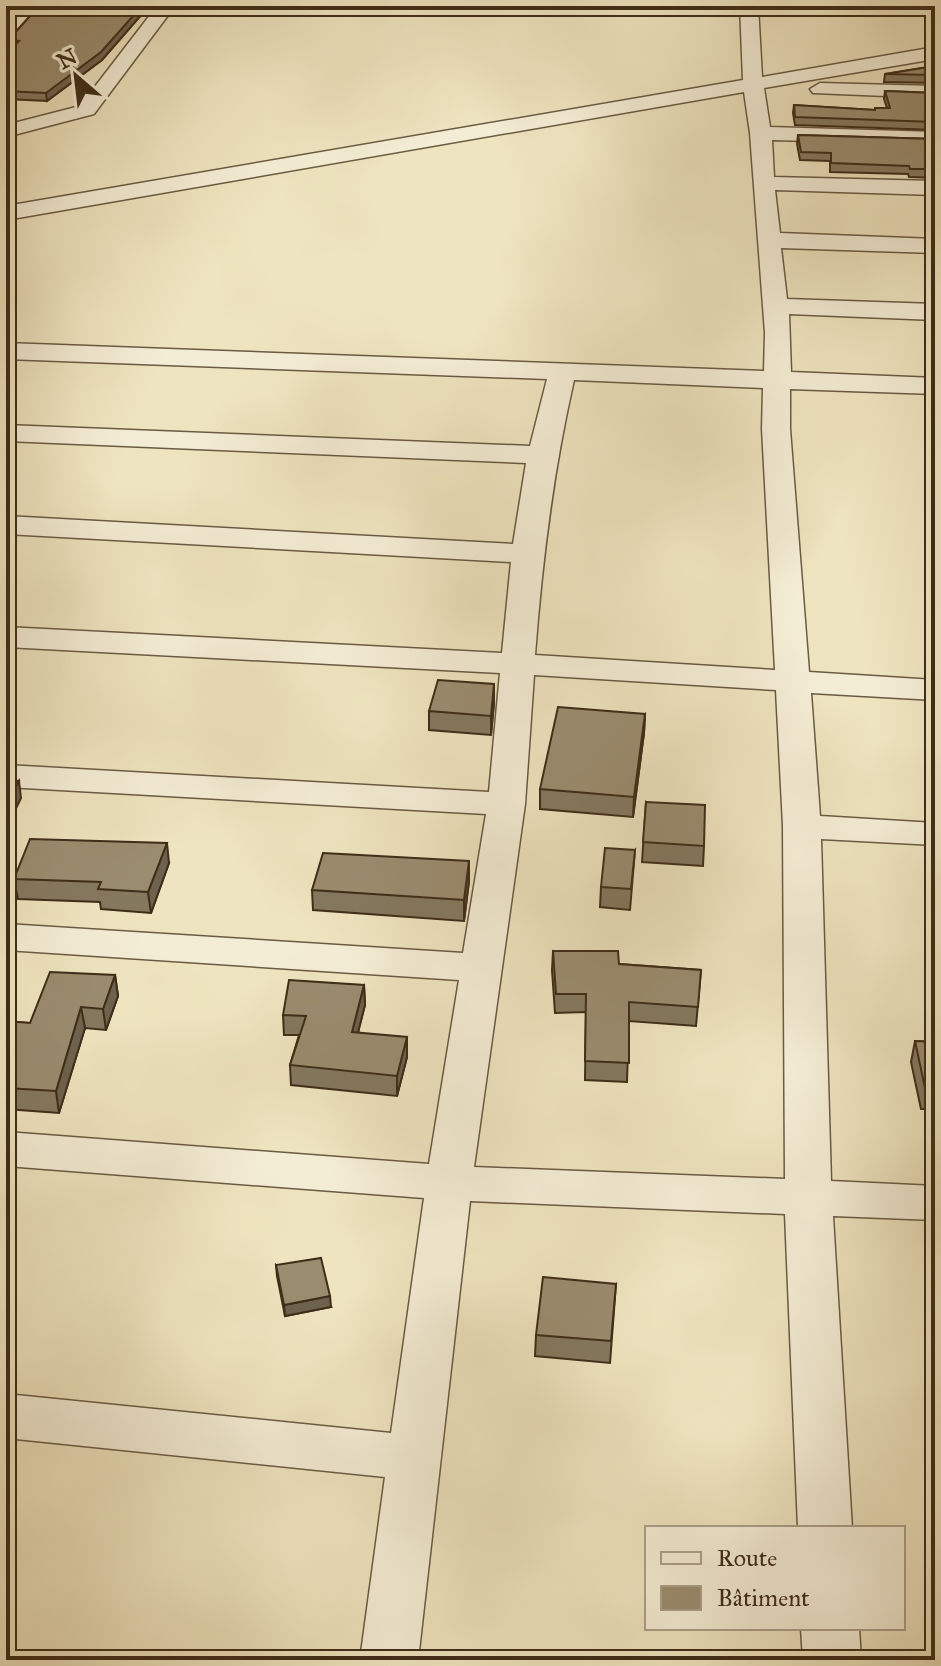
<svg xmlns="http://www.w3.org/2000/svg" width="941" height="1666" font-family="'IM FELL Great Primer',serif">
<rect width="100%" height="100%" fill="#eee4bf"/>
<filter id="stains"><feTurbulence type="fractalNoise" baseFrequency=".0025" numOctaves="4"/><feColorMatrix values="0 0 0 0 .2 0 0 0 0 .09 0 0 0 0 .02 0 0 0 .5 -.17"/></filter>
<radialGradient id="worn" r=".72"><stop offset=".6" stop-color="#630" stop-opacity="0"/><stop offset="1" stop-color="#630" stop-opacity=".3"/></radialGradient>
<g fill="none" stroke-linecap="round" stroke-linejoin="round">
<g stroke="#6a5b42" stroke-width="3">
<path id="street" d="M 24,6 L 43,6 L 13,40 L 6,42 L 6,25 Z
M 157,6 L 175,6 L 94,114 L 6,137 L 6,125 L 80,106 Z
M 740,6 L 758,6 L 762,77 L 935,47 L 935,59 L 764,88 L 770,127 L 935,132 L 935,144 L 772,140 L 774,177 L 935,181 L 935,195 L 775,190 L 780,233 L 935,239 L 935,253 L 781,248 L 787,299 L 935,304 L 935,320 L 789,314 L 791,372 L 935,378 L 935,394 L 790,389 L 790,429 L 809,672 L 935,680 L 935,700 L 811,693 L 820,816 L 935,823 L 935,845 L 821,839 L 831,1181 L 935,1186 L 935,1220 L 833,1216 L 852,1528 L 798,1528 L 785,1214 L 470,1201 L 418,1660 L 360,1660 L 385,1477 L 6,1438 L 6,1394 L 391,1433 L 424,1198 L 6,1166 L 6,1132 L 429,1164 L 459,980 L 6,950 L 6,924 L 463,953 L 486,814 L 6,787 L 6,765 L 489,792 L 500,673 L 6,647 L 6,627 L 502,653 L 511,562 L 6,534 L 6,516 L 513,544 L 526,463 L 6,441 L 6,425 L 530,446 L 547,379 L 6,359 L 6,343 L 764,371 L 765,333 L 750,133 L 744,92 L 6,220 L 6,206 L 743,80 ZM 574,380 L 763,388 L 762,429 L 775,670 L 535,655 C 542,562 553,472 574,380 ZM 534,675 L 776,690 L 783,826 L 785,1179 L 474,1167 L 525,804 Z
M 820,83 L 935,86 L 935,98 L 813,93 L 810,89 Z
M 801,1628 L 859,1628 L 861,1660 L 803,1660 Z"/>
</g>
<use href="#street" fill="#f4edd5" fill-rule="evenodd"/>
</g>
<path fill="#84785f" stroke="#3e2d18" stroke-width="2" d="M 39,6 L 149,6 L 102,60 L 47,101 L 6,99 L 6,54 L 12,48 L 6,47 L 6,36 L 13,35 Z
M 935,66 L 935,83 L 884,82 L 885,74 Z
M 885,91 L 935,93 L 935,130 L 795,125 L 793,113 L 794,105 L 874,110 L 887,108 L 884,99 Z
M 798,135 L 935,139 L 935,178 L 909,177 L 908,174 L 830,172 L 830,161 L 800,160 L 797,144 Z
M 494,703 L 491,735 L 429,730 L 429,711 Z
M 645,714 L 644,733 L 633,817 L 540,809 L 540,789 Z
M 646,802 L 704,846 L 703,866 L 642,862 Z
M 635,850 L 630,910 L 600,907 L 601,887 Z
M 169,863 L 151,913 L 101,909 L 100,902 L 18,899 L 14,879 Z
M 469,881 L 464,921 L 313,910 L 312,890 Z
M 553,951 L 619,964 L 701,970 L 696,1026 L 629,1021 L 627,1082 L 585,1080 L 586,1012 L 555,1013 L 552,970 Z
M 115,975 L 118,996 L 106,1030 L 85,1028 L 59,1113 L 6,1109 L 6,1021 L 30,1023 Z
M 364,985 L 365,1005 L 358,1032 L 407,1057 L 397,1096 L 291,1085 L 290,1065 L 299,1035 L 284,1035 L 283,1015 Z
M 915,1041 L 935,1042 L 935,1109 L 921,1109 L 911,1062 Z
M 276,1265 L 331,1307 L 285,1316 L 277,1276 Z
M 616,1284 L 610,1363 L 535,1356 L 536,1335 Z"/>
<path fill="#6c624e" stroke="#3e2d18" stroke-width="2" d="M 12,6 L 20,6 L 6,21 L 6,12 Z
M 142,6 L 149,6 L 102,60 L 47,101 L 46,93 Z
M 709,6 L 738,6 L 708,11 Z
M 494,684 L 494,703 L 491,735 L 491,716 Z
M 645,714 L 644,733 L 633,817 L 634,797 Z
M 19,781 L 21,798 L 6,829 L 6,806 Z
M 167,843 L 169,863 L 151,913 L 148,892 Z
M 469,861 L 469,881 L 464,921 L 464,900 Z
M 115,975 L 118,996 L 106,1030 L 103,1009 Z
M 364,985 L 365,1005 L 353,1052 L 352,1032 Z
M 81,1007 L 85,1028 L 59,1113 L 56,1091 Z
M 407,1037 L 407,1057 L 397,1096 L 397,1076 Z
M 330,1296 L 331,1307 L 285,1316 L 284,1305 Z"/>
<path fill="#9a8c6f" stroke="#3e2d18" stroke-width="2" d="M 39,6 L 142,6 L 101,52 L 46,93 L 6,91 L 6,54 L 19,41 L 6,39 L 6,36 L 13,35 Z
M 935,66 L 935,75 L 885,74 Z
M 885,91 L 935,93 L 935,122 L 795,117 L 794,105 L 875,110 L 875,108 L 890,108 Z
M 798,135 L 935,139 L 935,169 L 910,169 L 909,166 L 831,163 L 831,153 L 801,152 Z
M 438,680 L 494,684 L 491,716 L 429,711 Z
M 558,707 L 645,714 L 634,797 L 540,789 Z
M 6,780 L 19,781 L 6,806 Z
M 646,802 L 705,805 L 704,846 L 643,842 Z
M 30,839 L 167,843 L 148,892 L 98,889 L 101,882 L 14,879 Z
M 605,848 L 635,850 L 631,889 L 601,887 Z
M 323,853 L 469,861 L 464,900 L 312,890 Z
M 553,951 L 618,951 L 619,964 L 701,970 L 698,1007 L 629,1002 L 629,1063 L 585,1061 L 586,994 L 556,994 Z
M 50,972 L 115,975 L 103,1009 L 81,1007 L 56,1091 L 6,1088 L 6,1021 L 30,1023 Z
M 289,980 L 364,985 L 352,1032 L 407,1037 L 397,1076 L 290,1065 L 306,1016 L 283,1015 Z
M 915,1041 L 935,1042 L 935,1088 L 925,1088 Z
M 321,1258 L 330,1296 L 284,1305 L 276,1265 Z
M 543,1277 L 616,1284 L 611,1341 L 536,1335 Z"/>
<rect width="941" height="1666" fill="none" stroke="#eee4bf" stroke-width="32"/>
<rect x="8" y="8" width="925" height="1650" fill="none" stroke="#3e2d18" stroke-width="4"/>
<rect x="16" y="16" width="909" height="1634" fill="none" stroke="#3e2d18" stroke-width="2"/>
<rect x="645" y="1526" width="260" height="104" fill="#f4edd5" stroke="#aba089" stroke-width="2"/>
<rect x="661" y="1552" width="40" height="12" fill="#f4edd5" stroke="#aba089" stroke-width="2"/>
<text x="717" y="1566" font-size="24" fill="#3e2d18">Route</text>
<rect x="661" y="1586" width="40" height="24" fill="#9a8c6f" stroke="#aba089" stroke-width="2"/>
<text x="717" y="1606" font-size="24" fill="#3e2d18">Bâtiment</text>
<g transform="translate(76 76) rotate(332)" stroke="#f4edd5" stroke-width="6" paint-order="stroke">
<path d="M0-6L14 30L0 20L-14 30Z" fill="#3e2d18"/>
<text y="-12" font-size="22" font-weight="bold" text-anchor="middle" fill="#3e2d18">N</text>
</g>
<rect width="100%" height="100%" filter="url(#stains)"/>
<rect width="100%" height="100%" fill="url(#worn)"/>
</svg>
